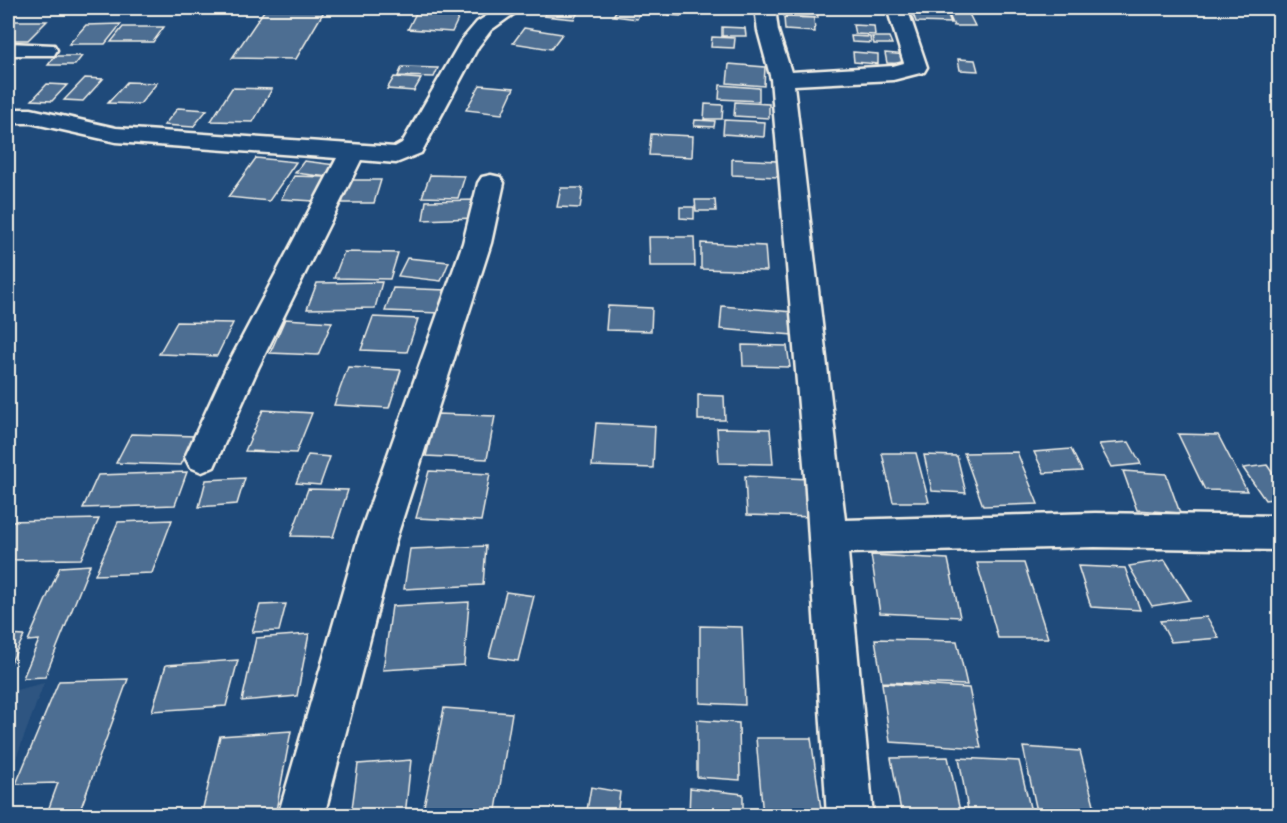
<svg xmlns="http://www.w3.org/2000/svg" width="1287" height="823" font-family="'Gochi Hand',sans-serif">
<rect width="100%" height="100%" fill="#1f4a7a"/>
<filter id="ink" filterUnits="userSpaceOnUse"><feTurbulence type="fractalNoise" baseFrequency=".0167" numOctaves="2"/><feDisplacementMap in="SourceGraphic" scale="12" xChannelSelector="R" yChannelSelector="G"/><feConvolveMatrix kernelMatrix="1 2 1 2 8 2 1 2 1" color-interpolation-filters="sRGB"/></filter>
<g filter="url(#ink)">
<path fill="#2d5581" d="M 44,683 L 8,780 L 8,692 Z"/>
<path fill="#4d6e92" stroke="#f4f1e8" stroke-width="1.5" d="M 266,8 L 326,8 L 296,59 L 232,58 Z
M 431,8 L 464,8 L 459,13 Z
M 549,8 L 581,8 L 574,19 L 544,16 Z
M 618,8 L 642,8 L 637,19 L 613,16 Z
M 670,8 L 682,8 L 681,16 L 669,15 Z
M 785,8 L 817,8 L 818,18 L 786,16 Z
M 911,8 L 945,8 L 951,23 L 916,22 Z
M 947,10 L 967,10 L 975,26 L 954,26 Z
M 416,13 L 460,15 L 452,32 L 408,29 Z
M 784,17 L 814,18 L 815,32 L 785,30 Z
M 8,21 L 47,21 L 28,40 L 8,40 Z
M 121,24 L 105,44 L 69,44 L 86,25 Z
M 853,25 L 874,26 L 875,35 L 855,34 Z
M 123,27 L 164,27 L 153,42 L 111,42 Z
M 722,27 L 745,28 L 746,36 L 722,36 Z
M 524,28 L 562,34 L 551,49 L 513,43 Z
M 851,36 L 870,37 L 871,43 L 852,42 Z
M 712,37 L 735,38 L 734,48 L 711,47 Z
M 872,37 L 889,37 L 892,44 L 874,44 Z
M 853,52 L 878,54 L 878,64 L 854,62 Z
M 885,53 L 907,55 L 908,64 L 887,63 Z
M 55,56 L 82,56 L 75,65 L 48,65 Z
M 958,59 L 975,60 L 978,71 L 960,70 Z
M 729,64 L 765,67 L 764,86 L 727,83 Z
M 402,67 L 438,68 L 434,77 L 398,76 Z
M 394,77 L 421,79 L 414,91 L 387,89 Z
M 85,78 L 103,79 L 83,101 L 64,100 Z
M 127,82 L 157,83 L 140,104 L 108,103 Z
M 47,84 L 67,85 L 52,101 L 32,100 Z
M 480,85 L 514,88 L 502,114 L 466,110 Z
M 720,85 L 759,88 L 759,101 L 719,99 Z
M 232,88 L 272,89 L 253,122 L 211,121 Z
M 735,102 L 769,104 L 769,118 L 734,116 Z
M 705,104 L 723,105 L 722,119 L 704,119 Z
M 178,108 L 207,110 L 193,127 L 164,125 Z
M 695,120 L 715,121 L 714,127 L 694,126 Z
M 724,120 L 765,122 L 764,137 L 723,134 Z
M 651,134 L 693,136 L 692,157 L 649,155 Z
M 256,158 L 296,162 L 269,201 L 228,197 Z
M 732,159 L 777,161 L 778,177 L 732,175 Z
M 304,161 L 336,165 L 328,177 L 295,173 Z
M 430,175 L 465,176 L 458,198 L 422,197 Z
M 294,176 L 326,177 L 314,201 L 281,199 Z
M 350,180 L 381,180 L 374,203 L 342,203 Z
M 561,188 L 583,188 L 580,208 L 557,207 Z
M 477,200 L 474,218 L 423,220 L 426,201 Z
M 695,200 L 715,200 L 716,211 L 696,211 Z
M 680,207 L 694,207 L 694,219 L 680,218 Z
M 649,237 L 694,237 L 695,266 L 650,266 Z
M 701,243 L 765,246 L 767,271 L 701,269 Z
M 344,252 L 398,253 L 390,279 L 334,278 Z
M 407,258 L 449,262 L 441,281 L 398,276 Z
M 382,282 L 375,308 L 307,309 L 317,283 Z
M 393,288 L 446,290 L 440,313 L 385,311 Z
M 608,306 L 652,308 L 651,331 L 606,330 Z
M 722,306 L 793,312 L 793,335 L 720,329 Z
M 373,317 L 418,319 L 407,352 L 361,350 Z
M 285,319 L 332,322 L 318,355 L 270,353 Z
M 177,322 L 233,323 L 217,356 L 159,354 Z
M 742,345 L 787,346 L 790,367 L 743,366 Z
M 348,367 L 401,370 L 389,408 L 334,405 Z
M 698,395 L 724,396 L 725,420 L 698,420 Z
M 263,410 L 312,413 L 296,453 L 245,451 Z
M 437,414 L 495,416 L 487,459 L 426,456 Z
M 596,423 L 655,426 L 653,468 L 592,466 Z
M 717,428 L 770,429 L 773,464 L 719,463 Z
M 131,434 L 195,436 L 181,465 L 116,463 Z
M 1178,434 L 1218,435 L 1247,491 L 1205,490 Z
M 1129,442 L 1141,464 L 1111,467 L 1099,444 Z
M 1071,449 L 1082,471 L 1044,473 L 1034,452 Z
M 1017,452 L 1038,504 L 983,506 L 964,453 Z
M 882,453 L 916,453 L 929,502 L 893,502 Z
M 308,455 L 330,457 L 320,485 L 296,483 Z
M 924,455 L 957,456 L 966,493 L 932,491 Z
M 1267,465 L 1280,484 L 1280,498 L 1265,500 L 1243,468 Z
M 429,471 L 490,474 L 481,521 L 416,518 Z
M 1123,471 L 1166,474 L 1180,513 L 1137,510 Z
M 187,472 L 175,505 L 83,508 L 98,475 Z
M 745,476 L 810,479 L 814,517 L 747,515 Z
M 245,478 L 237,504 L 199,507 L 206,480 Z
M 308,489 L 348,490 L 333,537 L 291,536 Z
M 99,519 L 81,559 L 8,560 L 8,521 Z
M 172,520 L 152,573 L 95,575 L 118,522 Z
M 486,546 L 483,585 L 404,589 L 410,549 Z
M 871,555 L 948,559 L 960,617 L 880,613 Z
M 1165,560 L 1190,600 L 1152,606 L 1129,566 Z
M 977,563 L 1024,563 L 1048,638 L 998,638 Z
M 90,565 L 45,677 L 23,678 L 39,640 L 28,641 L 60,567 Z
M 1078,566 L 1125,568 L 1140,610 L 1091,607 Z
M 506,592 L 534,596 L 518,661 L 489,657 Z
M 469,602 L 464,665 L 383,670 L 392,606 Z
M 286,604 L 279,631 L 252,632 L 260,605 Z
M 1207,617 L 1219,638 L 1171,642 L 1160,621 Z
M 700,626 L 742,627 L 745,705 L 700,703 Z
M 309,634 L 297,696 L 242,701 L 256,638 Z
M 8,635 L 24,636 L 8,668 Z
M 875,639 L 957,641 L 967,685 L 882,682 Z
M 238,660 L 226,706 L 152,711 L 166,665 Z
M 128,679 L 78,816 L 46,816 L 58,783 L 16,784 L 59,681 Z
M 882,683 L 969,688 L 981,748 L 890,742 Z
M 444,708 L 512,713 L 495,816 L 422,816 Z
M 697,720 L 739,723 L 740,780 L 697,777 Z
M 291,731 L 275,816 L 201,816 L 220,736 Z
M 756,738 L 811,738 L 822,816 L 763,816 Z
M 1023,747 L 1080,751 L 1097,816 L 1038,816 Z
M 948,757 L 960,811 L 901,811 L 891,758 Z
M 959,758 L 1019,761 L 1032,816 L 969,816 Z
M 411,760 L 405,816 L 351,816 L 358,764 Z
M 591,787 L 620,792 L 617,816 L 586,816 Z
M 690,788 L 743,794 L 743,816 L 689,816 Z"/>
<g fill="none" stroke-linecap="round" stroke-linejoin="round">
<g stroke="#f4f1e8" stroke-width="5">
<path id="minor" d="M 499,8 L 522,8 L 491,30 L 478,47 L 421,153 L 396,163 L 361,160 L 258,368 L 214,467 L 202,472 L 190,467 L 185,457 L 226,368 L 337,158 L 116,142 L 31,123 L 8,123 L 8,109 L 31,109 L 116,128 L 395,147 L 402,143 L 461,41 L 477,22 Z
M 755,8 L 775,8 L 778,31 L 791,72 L 893,66 L 904,63 L 887,8 L 907,8 L 927,67 L 924,72 L 893,80 L 794,85 L 845,520 L 1095,513 L 1280,516 L 1280,550 L 1095,547 L 848,553 L 873,816 L 827,816 L 805,476 L 771,79 L 758,31 Z
M 8,43 L 54,45 L 57,50 L 54,55 L 8,55 Z
M 491,175 L 500,177 L 504,183 L 491,243 L 396,539 L 324,816 L 278,816 L 358,539 L 463,243 L 478,183 L 482,177 Z"/>
</g>
<use href="#minor" fill="#1f4a7a" fill-rule="evenodd"/>
</g>
</g>
<rect width="1287" height="823" fill="none" stroke="#1f4a7a" stroke-width="30"/>
<rect x="15" y="15" width="1257" height="793" fill="none" stroke="#f4f1e8" stroke-width="2" filter="url(#ink)"/>
</svg>
